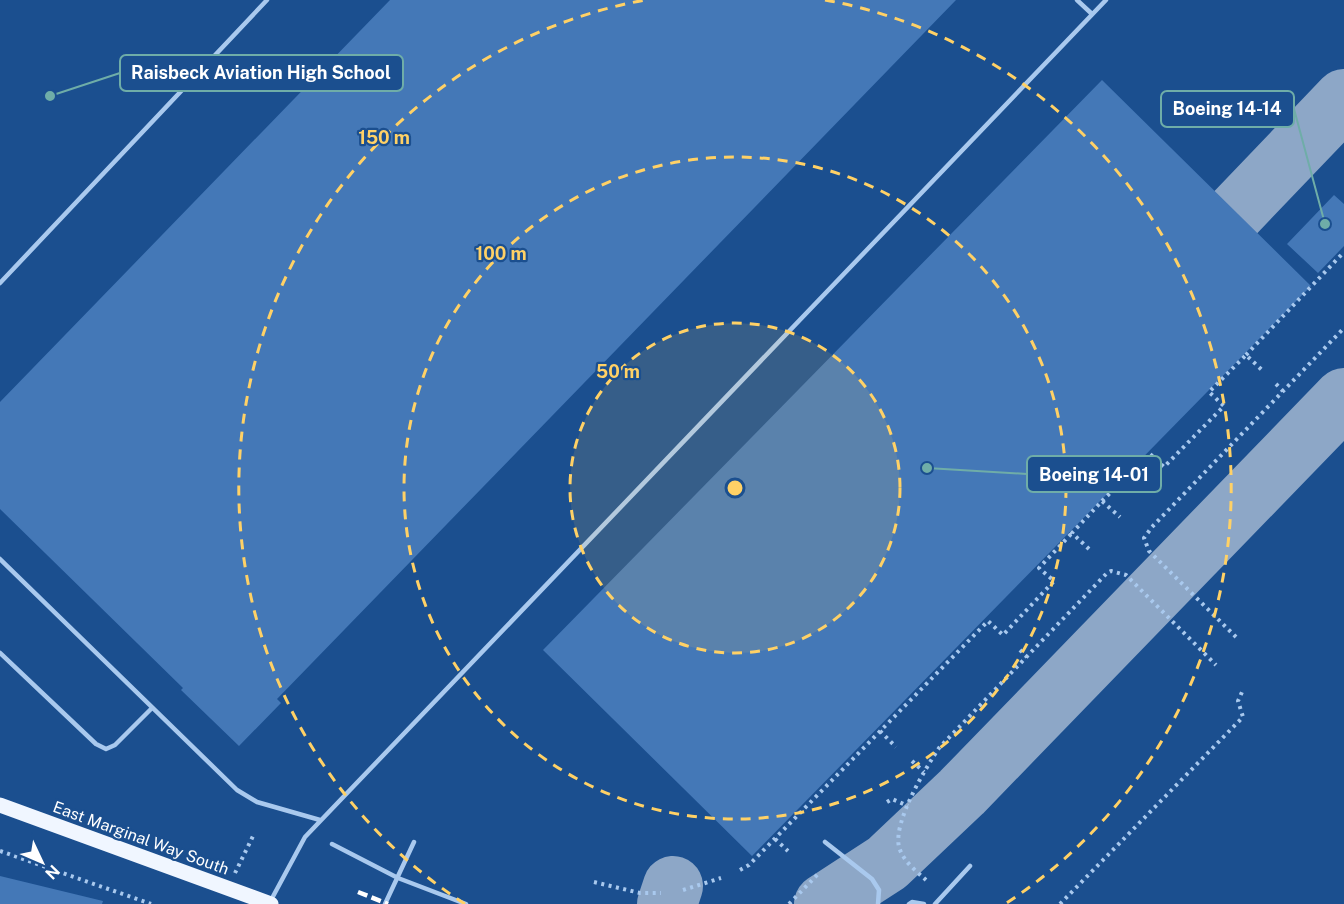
<svg xmlns="http://www.w3.org/2000/svg" width="1344" height="904" font-family="'Public Sans',sans-serif">
<rect width="100%" height="100%" fill="#1b4f8f"/>
<g fill="none" stroke-linecap="round" stroke-linejoin="round">
<path stroke="#8da7c7" stroke-width="60" d="M 1236,212 L 1344,99
M 667,904 L 673,886
M 824,904 L 887,863 L 962,792 L 1344,398"/>
</g>
<path fill="#4478b7" d="M 390,0 L 956,0 L 277,699 L 281,703 L 239,746 L 181,690 L 183,688 L 0,509 L 0,402 Z
M 1102,80 L 1311,286 L 752,856 L 543,650 Z
M 1334,195 L 1344,204 L 1344,246 L 1318,273 L 1287,244 Z
M 0,876 L 103,901 L 102,904 L 0,904 Z"/>
<g fill="none" stroke-linecap="round" stroke-linejoin="round">
<path stroke="#a9c9ee" stroke-width="4" stroke-dasharray="3 4.5" stroke-linecap="butt" d="M 1246,355 L 1344,252
M 1276,384 L 1283,391
M 1102,501 L 1150,454 L 1164,467 L 1224,406 L 1209,392 L 1246,355 L 1262,370
M 1089,549 L 1072,533 L 1102,501 L 1120,517
M 1236,637 L 1149,551 L 1144,538 L 1152,527 L 1344,328
M 1020,650 L 1027,657
M 880,731 L 896,747
M 912,761 L 924,772
M 887,802 L 892,799 L 908,806
M 775,839 L 788,851
M 0,851 L 151,904
M 740,870 L 749,865 L 988,621 L 1003,635 L 1054,581 L 1039,568 L 1072,533
M 235,873 L 253,836
M 926,880 C 916,871 903,861 899,847 C 893,822 925,769 939,748 L 1107,573 L 1111,571 L 1126,575 L 1216,665
M 594,882 L 640,893 L 661,893
M 683,890 L 721,878
M 789,904 L 819,873
M 1060,904 L 1243,717 L 1238,701 L 1242,692"/>
<path stroke="#a9c9ee" stroke-width="4.5" d="M 1077,0 L 1092,14
M 0,283 L 267,0
M 0,559 L 237,790 L 257,802 L 320,820
M 0,653 L 96,744 L 106,749 L 115,745 L 152,708
M 825,842 L 872,879 L 879,890 L 878,904
M 332,844 L 398,878 L 466,904
M 270,902 L 305,837 L 1106,0
M 385,904 L 414,842
M 909,904 L 912,902 L 924,904
M 935,904 L 970,866"/>
<path stroke="#f0f6ff" stroke-width="15" d="M 0,805 L 271,904"/>
<path stroke="#fff" stroke-width="4.5" stroke-dasharray="10 4.5" stroke-linecap="butt" d="M 358,892 L 388,904"/>
</g>
<circle cx="735" cy="488" r="165" fill="#ffd166" fill-opacity=".12"/>
<g fill="none" stroke="#ffd166" stroke-width="3" stroke-dasharray="10 8">
<circle cx="735" cy="488" r="165"/>
<circle cx="735" cy="488" r="331"/>
<path d="M465 904A496 496 0 0 1 645 0M825 0A496 496 0 0 1 1005 904"/>
</g>
<g text-anchor="middle" dominant-baseline="central" stroke-width="4.5" stroke-linejoin="round" paint-order="stroke">
<g font-size="16" fill="#fff" stroke="#1b4f8f">
<text transform="translate(141 838) rotate(20)">East Marginal Way South</text>
</g>
</g>
<circle cx="735" cy="488" r="9" fill="#ffd166" stroke="#1b4f8f" stroke-width="3"/>
<g font-size="18" text-anchor="middle" font-weight="bold" fill="#ffd166" stroke="#1b4f8f" stroke-width="4.5" stroke-linejoin="round" paint-order="stroke">
<text x="384" y="144">150 m</text>
<text x="501" y="260">100 m</text>
<text x="618" y="378">50 m</text>
</g>
<path fill="none" stroke="#6fada8" stroke-width="2" d="M50 96L120 73M1325 224L1294 109M927 468L1027 474"/>
<g fill="#6fada8" stroke="#1b4f8f" stroke-width="2">
<circle cx="50" cy="96" r="6"/>
<circle cx="1325" cy="224" r="6"/>
<circle cx="927" cy="468" r="6"/>
</g>
<g fill="#1b4f8f" stroke="#6fada8" stroke-width="2">
<rect x="120" y="55" width="283" height="36" rx="6"/>
<rect x="1161" y="91" width="133" height="36" rx="6"/>
<rect x="1027" y="456" width="134" height="36" rx="6"/>
</g>
<g font-size="18" text-anchor="middle" font-weight="bold" fill="#fff">
<text x="261" y="79">Raisbeck Aviation High School</text>
<text x="1227" y="115">Boeing 14-14</text>
<text x="1094" y="481">Boeing 14-01</text>
</g>
<g transform="translate(42 862) rotate(134)" stroke="#1b4f8f" stroke-width="4.5" paint-order="stroke">
<path d="M0-4.5L10 22L0 15L-10 22Z" fill="#ffffff"/>
<text y="-9" font-size="16" font-weight="bold" text-anchor="middle" fill="#ffffff">N</text>
</g>
</svg>
